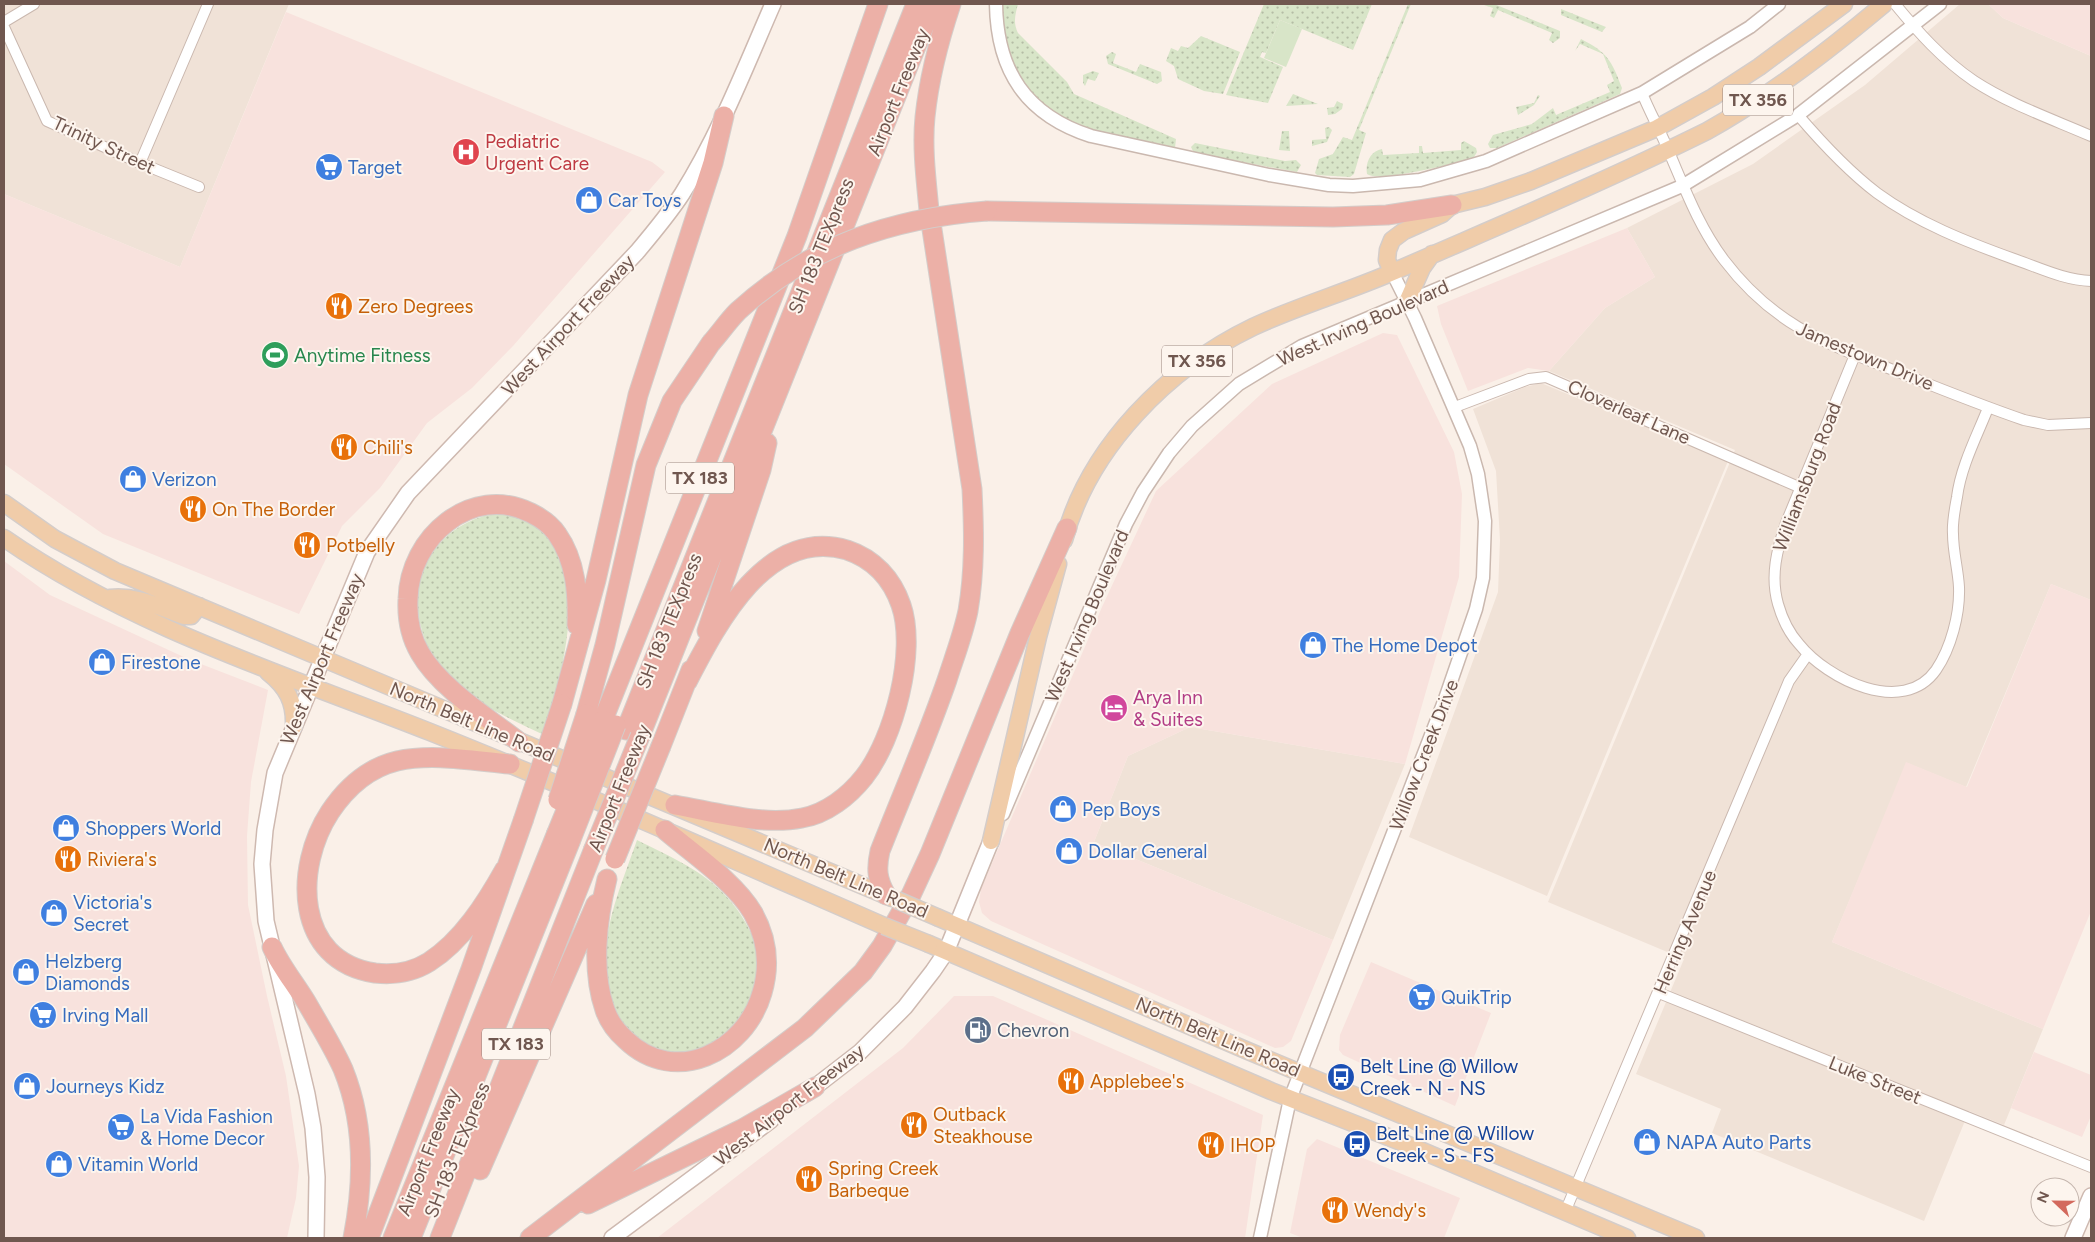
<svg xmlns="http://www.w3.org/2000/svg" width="2095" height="1242" font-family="Figtree,sans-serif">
<defs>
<pattern id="grass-dots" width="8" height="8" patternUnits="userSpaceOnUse" patternTransform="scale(1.25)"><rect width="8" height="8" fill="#d8e5c8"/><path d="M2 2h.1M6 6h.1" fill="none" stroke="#b4bca5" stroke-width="1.8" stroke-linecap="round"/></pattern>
</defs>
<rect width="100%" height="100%" fill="#faf0e8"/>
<path fill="#f0e2d7" d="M 4,4 L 289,4 L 180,267 L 4,194 Z
M 1960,4 L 1988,4 L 2003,18 L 2091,56 L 2091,600 L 2051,584 L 1966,787 L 1907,763 L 1832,942 L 2043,1029 L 2004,1125 L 1969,1111 L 1924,1221 L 1712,1133 L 1721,1109 L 1636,1074 L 1684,959 L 1548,902 L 1735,450 L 1549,371 L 1605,308 L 1655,277 L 1627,228 L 1753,164 L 1865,85 Z
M 1541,383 L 1728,461 L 1547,896 L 1409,837 L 1498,592 L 1500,540 L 1496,471 L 1473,409 L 1525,387 Z
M 1190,727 L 1405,764 L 1333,940 L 1094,842 L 1128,756 Z"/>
<path fill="#f8e2dd" d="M 1988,4 L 2091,4 L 2091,56 L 2003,18 Z
M 286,12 L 652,162 L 665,172 L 513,346 L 472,388 L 427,423 L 380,488 L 342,526 L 299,614 L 103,534 L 4,464 L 4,194 L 180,267 Z
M 1627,228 L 1655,277 L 1605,308 L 1549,371 L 1528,368 L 1468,391 L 1441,324 L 1437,306 Z
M 1383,333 L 1397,335 L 1454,452 L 1462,494 L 1459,577 L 1405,764 L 1190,727 L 1128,756 L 1094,842 L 1333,940 L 1291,1041 L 1283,1047 L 1275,1048 L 991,921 L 982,913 L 979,902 L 981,889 L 1102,607 L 1156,491 L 1272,384 Z
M 4,561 L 50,595 L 188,659 L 268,690 L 251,782 L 247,836 L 248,905 L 267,996 L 286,1076 L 299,1166 L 296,1198 L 287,1238 L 4,1238 Z
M 2051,584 L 2091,600 L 2091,911 L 2043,1029 L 1832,942 L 1906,762 L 1967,787 Z
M 1371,962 L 1491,1013 L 1455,1106 L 1343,1055 L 1339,1050 L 1340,1035 Z
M 954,996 L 993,996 L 1263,1115 L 1245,1238 L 657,1238 L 903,1048 Z
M 2034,1052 L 2091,1075 L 2091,1116 L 2082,1137 L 2011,1108 Z
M 1317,1139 L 1460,1198 L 1444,1238 L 1303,1238 L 1290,1233 L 1307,1149 Z"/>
<path fill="url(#grass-dots)" d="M 1001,4 L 1018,4 C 1015,15 1013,23 1018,33 L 1067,82 L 1074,94 L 1176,139 L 1175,148 L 1170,149 L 1069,124 L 1028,93 L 1007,58 Z
M 1264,4 L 1372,4 L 1353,50 L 1280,20 L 1266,53 L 1262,52 L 1260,57 L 1283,67 L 1268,103 L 1226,95 Z
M 1408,4 L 1411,4 L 1359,130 L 1366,133 L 1354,174 L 1350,177 L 1317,175 L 1315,173 L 1319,159 L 1333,154 L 1343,137 L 1352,140 Z
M 1481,4 L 1494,4 L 1560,31 L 1560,38 L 1553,43 L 1549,40 L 1552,33 L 1498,10 L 1494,18 L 1490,16 L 1493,8 Z
M 1561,9 L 1606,27 L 1602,32 L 1561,15 Z
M 1201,36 L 1240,52 L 1223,94 L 1204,91 L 1178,79 L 1174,66 L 1166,61 L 1171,48 L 1178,51 L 1181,46 L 1188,48 Z
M 1581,39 C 1607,52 1612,61 1622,88 L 1620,94 L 1497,148 L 1490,148 L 1488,144 L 1493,135 L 1532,124 L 1553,108 L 1556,115 L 1610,92 L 1607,85 L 1614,81 L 1603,54 L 1580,44 L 1575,51 Z
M 1112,52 L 1116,54 L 1113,63 L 1136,72 L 1140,64 L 1161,72 L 1162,81 L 1157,84 L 1108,64 L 1106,56 Z
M 1093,71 L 1099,73 L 1095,81 L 1088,79 L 1085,86 L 1083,83 L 1083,75 Z
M 1293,94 L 1318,104 L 1286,106 Z
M 1538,95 L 1540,96 L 1534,105 L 1518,115 L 1516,107 L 1534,103 Z
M 1337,101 L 1343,104 L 1342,109 L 1335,114 L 1328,115 L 1327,108 L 1334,107 Z
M 1329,127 L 1332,130 L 1327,142 L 1312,146 L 1312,140 L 1326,139 L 1325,128 Z
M 1282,131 L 1289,131 L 1290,151 L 1279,150 Z
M 1464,141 L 1476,148 L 1477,152 L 1474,157 C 1459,163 1378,183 1367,174 C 1365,162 1371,151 1382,149 L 1383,155 L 1419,153 L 1419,146 L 1422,146 L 1423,153 L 1461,150 L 1461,143 Z
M 1195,143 L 1285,161 L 1296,160 L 1301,165 L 1297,172 L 1194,153 L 1191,147 Z
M 508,515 C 519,519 533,523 542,531 C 592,577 560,679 544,735 C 506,717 468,701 440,668 C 430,657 425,641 421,627 C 408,580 433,532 481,517 C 489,514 499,515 508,515 Z
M 637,840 C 665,854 698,868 721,891 C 748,917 772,962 752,1000 C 749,1006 744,1013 739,1019 C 736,1024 733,1030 729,1034 C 725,1039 698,1053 692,1054 C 686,1056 676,1053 670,1052 C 621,1048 606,1004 606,960 C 605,920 624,878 637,840 Z"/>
<path fill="#d8e5c8" d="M 1280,20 L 1302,29 L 1286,67 L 1264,58 Z"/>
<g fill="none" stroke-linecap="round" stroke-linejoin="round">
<g stroke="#cab8af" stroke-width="12">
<path id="minor" d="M 1895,4 C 1918,32 1943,60 1974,81 C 2009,104 2052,119 2091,136
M 4,22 L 34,4
M 4,27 L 47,121 L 140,163 L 199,187
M 1642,93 C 1650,113 1661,132 1669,152 C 1685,189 1699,227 1724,260 C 1775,327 1828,344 1903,374 C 1943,390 1983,406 2024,420 L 2048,425 L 2091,423
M 1798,115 C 1822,143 1848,171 1877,193 C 1918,223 1967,242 2014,259 C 2040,268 2064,280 2091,281
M 140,163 L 208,4
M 1855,355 L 1786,523 C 1777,549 1770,576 1778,604 C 1782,618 1789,633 1799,644 C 1827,679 1903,717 1936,670 C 1951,648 1960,614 1959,587 C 1958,569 1953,552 1953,534 C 1952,522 1955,509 1957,497 C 1961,466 1977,436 1988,408
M 1455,407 L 1529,379 L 1546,377 L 1801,488
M 1659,993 L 2091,1167
M 1565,1212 L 1789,681 L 1808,654"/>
</g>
<g stroke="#cab8af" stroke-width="15">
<path id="tertiary" d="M 996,4 C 997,71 1026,115 1091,136 L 1269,175 L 1329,185 L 1353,186 L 1420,180 L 1486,161 L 1642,93 L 1750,27 L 1779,4
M 1003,814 L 1126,524 L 1143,492 L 1169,453 L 1192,426 L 1239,384 L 1302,346 L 1682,186 L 1798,115 L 1940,4
M 1260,1238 L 1290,1099 L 1445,699 L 1476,609 L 1483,578 L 1485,521 L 1478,474 L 1470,446 L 1415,318 L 1392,272"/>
</g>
<g stroke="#ceb9b0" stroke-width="18">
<path id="secondary" d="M 807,1093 L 860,1052 L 905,1007 L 933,971 L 946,952 L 991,841
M 316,1238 L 317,1177 L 313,1128 L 307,1094 L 266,921 L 262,864 L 265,830 L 275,773 L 367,552 L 408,493 L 637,252 C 653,233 669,214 682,194 C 719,135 745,68 773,4
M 612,1238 L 771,1120
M 2073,1238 L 2091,1196"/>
</g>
<g stroke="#d4cdca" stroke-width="19">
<path id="primary" d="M 1392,272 L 1387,260 L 1388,250 L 1392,240 L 1404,231 L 1442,214 L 1452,205 L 1485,197 L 1531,181 L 1657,128 L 1713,97 L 1759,67 L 1844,4
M 1407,302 L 1422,268 L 1432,254
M 4,503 L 55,539 L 115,571 L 892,898
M 4,538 C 132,627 286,675 430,732 C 583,793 733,860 884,926
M 1064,540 C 1089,447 1168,368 1253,327 C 1298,306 1347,292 1393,272 C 1498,226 1604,182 1707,131 C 1771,95 1828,51 1884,4
M 110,598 C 137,595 159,607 184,616 L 191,616 L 199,606
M 268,672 C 287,687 295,702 294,726
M 991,841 L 1038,637 L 1058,564
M 939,918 L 1248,1051 L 1696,1238
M 929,944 L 1271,1091 L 1406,1144 L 1627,1238"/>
</g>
<g stroke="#d4cdca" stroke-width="21">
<path id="motorway" d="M 987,211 L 1333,217 L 1387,215 L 1452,205
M 707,631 L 761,470 L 767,443
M 562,704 L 596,580 L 638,395 L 713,163 L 724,116
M 586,714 L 605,645 L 646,465 L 672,401 L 711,343
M 603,720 L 797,236 L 878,4
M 626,730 L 916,4
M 640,736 L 933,4
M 519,742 C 487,717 440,688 420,653 C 410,636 407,618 408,599 C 409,538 471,483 531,513 C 541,518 551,525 557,534 C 576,561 578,594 577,625
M 661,746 L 691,670
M 675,805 C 715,812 762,826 802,818 C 826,814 849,796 864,777 C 894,739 917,651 901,605 C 892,579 874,559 847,550 C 767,526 717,624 687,682
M 505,869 C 486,903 462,941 429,962 C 413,972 393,975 375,973 C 294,961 294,867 330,812 C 346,788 368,768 397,761 C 433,753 474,761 510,764
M 607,879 C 597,919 591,970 605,1010 C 609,1022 617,1032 626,1040 C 675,1087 745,1052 762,993 C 770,966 767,938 753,913 C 735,882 693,854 665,830
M 886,895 C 877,879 876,869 880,851 C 902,795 927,738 947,680 C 954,658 963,635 968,611 C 975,570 974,530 972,489 L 929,210 C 926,179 922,147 925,117 C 929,78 939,40 951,4
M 272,947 C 281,967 297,986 308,1005 C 320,1026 333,1047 343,1069 C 365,1123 364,1182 353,1238
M 480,1170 L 596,904
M 588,1204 L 742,1129 L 815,1087
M 369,1238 L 471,969 L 523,821
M 393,1238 L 556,835
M 411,1238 L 570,842
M 440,1238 L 593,851
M 530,1238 L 805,1028 L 863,972 L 882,946 L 911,895 L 930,854 L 1020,633 L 1067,528"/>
</g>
<use href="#minor" stroke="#fff" stroke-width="10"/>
<use href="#tertiary" stroke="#fff" stroke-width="12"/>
<use href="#secondary" stroke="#fff" stroke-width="15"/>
<use href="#primary" stroke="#f0cca9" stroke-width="16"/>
<use href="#motorway" stroke="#ecb0a7" stroke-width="19"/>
<g stroke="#d4cdca" stroke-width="19" stroke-linecap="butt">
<path id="primary-bridge" d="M 897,900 L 939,918
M 884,926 L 929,944"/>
</g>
<g stroke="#d4cdca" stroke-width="21" stroke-linecap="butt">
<path id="motorway-bridge" d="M 711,343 C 720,333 728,321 738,311 C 809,246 892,218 987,211
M 558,800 L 586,714
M 523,821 L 562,704
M 556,835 L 603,720
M 570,842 L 616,725
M 593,851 L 640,736
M 615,859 L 661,746"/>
</g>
<use href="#primary-bridge" stroke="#f0cca9" stroke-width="16"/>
<use href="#motorway-bridge" stroke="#ecb0a7" stroke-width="19"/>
</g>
<defs>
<g id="hospital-disc" transform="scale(1.4375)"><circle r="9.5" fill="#e0444e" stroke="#fdf5ee"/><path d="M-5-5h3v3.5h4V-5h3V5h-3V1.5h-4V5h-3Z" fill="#fff"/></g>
<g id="supermarket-disc" transform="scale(1.4375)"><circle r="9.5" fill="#3f7fe0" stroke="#fdf5ee"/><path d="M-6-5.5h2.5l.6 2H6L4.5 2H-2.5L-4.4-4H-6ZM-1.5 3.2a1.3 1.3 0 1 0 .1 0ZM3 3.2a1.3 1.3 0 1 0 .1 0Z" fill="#fff"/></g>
<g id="shop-disc" transform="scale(1.4375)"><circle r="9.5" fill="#3f7fe0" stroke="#fdf5ee"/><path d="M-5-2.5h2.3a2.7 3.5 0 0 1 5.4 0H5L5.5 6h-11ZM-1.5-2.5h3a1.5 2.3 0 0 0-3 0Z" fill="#fff"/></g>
<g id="restaurant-disc" transform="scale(1.4375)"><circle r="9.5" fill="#e8710a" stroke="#fdf5ee"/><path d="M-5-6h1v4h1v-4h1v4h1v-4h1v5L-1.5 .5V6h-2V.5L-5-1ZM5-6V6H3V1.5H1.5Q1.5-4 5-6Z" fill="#fff"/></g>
<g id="stadium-disc" transform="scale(1.4375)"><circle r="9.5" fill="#2e9e5b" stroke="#fdf5ee"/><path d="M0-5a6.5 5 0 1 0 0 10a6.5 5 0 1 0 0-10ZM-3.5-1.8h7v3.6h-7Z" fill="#fff"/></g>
<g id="hotel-disc" transform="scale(1.4375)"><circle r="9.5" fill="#d1479c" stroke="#fdf5ee"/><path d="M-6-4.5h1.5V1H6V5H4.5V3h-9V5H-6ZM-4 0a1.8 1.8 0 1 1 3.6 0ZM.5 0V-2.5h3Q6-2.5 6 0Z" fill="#fff"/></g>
<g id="fuel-disc" transform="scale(1.4375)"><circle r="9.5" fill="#5c6f8a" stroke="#fdf5ee"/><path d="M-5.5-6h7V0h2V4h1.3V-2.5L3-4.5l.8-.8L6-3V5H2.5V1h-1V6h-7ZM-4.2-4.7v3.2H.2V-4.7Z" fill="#fff"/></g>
<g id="bus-disc" transform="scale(1.4375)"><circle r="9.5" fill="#1a4fb4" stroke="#fdf5ee"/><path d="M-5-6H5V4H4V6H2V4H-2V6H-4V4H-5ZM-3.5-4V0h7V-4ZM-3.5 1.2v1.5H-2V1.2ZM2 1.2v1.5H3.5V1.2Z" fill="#fff"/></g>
</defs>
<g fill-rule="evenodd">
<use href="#hospital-disc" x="466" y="152"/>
<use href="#supermarket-disc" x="329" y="167"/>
<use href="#shop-disc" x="589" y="200"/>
<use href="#restaurant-disc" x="339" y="306"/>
<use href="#stadium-disc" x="275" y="355"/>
<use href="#restaurant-disc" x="344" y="447"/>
<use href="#shop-disc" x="133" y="479"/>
<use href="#restaurant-disc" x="193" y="509"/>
<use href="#restaurant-disc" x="307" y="545"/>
<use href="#shop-disc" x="1313" y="645"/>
<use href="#shop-disc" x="102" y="662"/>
<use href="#hotel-disc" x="1114" y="708"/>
<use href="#shop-disc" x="1063" y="809"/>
<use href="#shop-disc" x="66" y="828"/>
<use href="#shop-disc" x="1069" y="851"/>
<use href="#restaurant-disc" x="68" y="859"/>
<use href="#shop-disc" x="54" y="913"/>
<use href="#shop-disc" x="26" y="972"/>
<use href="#supermarket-disc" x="1422" y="997"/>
<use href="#supermarket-disc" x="43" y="1015"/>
<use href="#fuel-disc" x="978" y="1030"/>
<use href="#bus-disc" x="1341" y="1077"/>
<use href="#restaurant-disc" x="1071" y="1081"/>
<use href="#shop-disc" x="27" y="1086"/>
<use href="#restaurant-disc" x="914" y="1125"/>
<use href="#supermarket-disc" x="121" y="1127"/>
<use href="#shop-disc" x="1647" y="1142"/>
<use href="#bus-disc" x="1357" y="1144"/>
<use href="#restaurant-disc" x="1211" y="1145"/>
<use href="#shop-disc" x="59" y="1164"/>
<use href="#restaurant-disc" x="809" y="1179"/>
<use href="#restaurant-disc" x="1335" y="1210"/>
</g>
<g text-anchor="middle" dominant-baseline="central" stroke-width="4" stroke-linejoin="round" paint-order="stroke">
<g fill="#fdf5ee" stroke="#9a867f" stroke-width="1">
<rect x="1723" y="84.5" width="70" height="31" rx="4"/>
<rect x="1162" y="345.5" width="70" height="31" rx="4"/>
<rect x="666" y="462.5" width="68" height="31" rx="4"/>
<rect x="482" y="1028.5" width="68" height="31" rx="4"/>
</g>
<g font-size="18" font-weight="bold" fill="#70574f">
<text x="1758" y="100">TX 356</text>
<text x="1197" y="361">TX 356</text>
<text x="700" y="478">TX 183</text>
<text x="516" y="1044">TX 183</text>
</g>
<g font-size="19" fill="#70574f" stroke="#fdf5ee">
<text transform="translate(898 92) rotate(-68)">Airport Freeway</text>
<text transform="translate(104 145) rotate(25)">Trinity Street</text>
<text transform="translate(821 246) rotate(-68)">SH 183 TEXpress</text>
<text transform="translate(1363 323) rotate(-24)">West Irving Boulevard</text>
<text transform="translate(568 325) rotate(-47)">West Airport Freeway</text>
<text transform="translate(1865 356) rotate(23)">Jamestown Drive</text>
<text transform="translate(1629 412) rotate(24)">Cloverleaf Lane</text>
<text transform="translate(1807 477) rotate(-69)">Williamsburg Road</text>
<text transform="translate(1087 616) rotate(-67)">West Irving Boulevard</text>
<text transform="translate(669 621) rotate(-68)">SH 183 TEXpress</text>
<text transform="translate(322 659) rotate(-67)">West Airport Freeway</text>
<text transform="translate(472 722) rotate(23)">North Belt Line Road</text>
<text transform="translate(1424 755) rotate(-69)">Willow Creek Drive</text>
<text transform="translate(619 788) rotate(-68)">Airport Freeway</text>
<text transform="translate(846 878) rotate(23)">North Belt Line Road</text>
<text transform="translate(1685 932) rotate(-67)">Herring Avenue</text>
<text transform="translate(1218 1037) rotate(23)">North Belt Line Road</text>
<text transform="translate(1875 1080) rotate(22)">Luke Street</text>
<text transform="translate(789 1105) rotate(-38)">West Airport Freeway</text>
<text transform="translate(457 1150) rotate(-68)">SH 183 TEXpress</text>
<text transform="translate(428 1152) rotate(-68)">Airport Freeway</text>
</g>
<g font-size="19" fill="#be3a42" stroke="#fdf5ee" text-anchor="start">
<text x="485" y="141">Pediatric<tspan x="485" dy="22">Urgent Care</tspan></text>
</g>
<g font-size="19" fill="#366cbe" stroke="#fdf5ee" text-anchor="start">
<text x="348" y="167">Target</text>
<text x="608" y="200">Car Toys</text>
<text x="152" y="479">Verizon</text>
<text x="1332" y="645">The Home Depot</text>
<text x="121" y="662">Firestone</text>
<text x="1082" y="809">Pep Boys</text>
<text x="85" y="828">Shoppers World</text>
<text x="1088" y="851">Dollar General</text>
<text x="73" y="902">Victoria's<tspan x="73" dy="22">Secret</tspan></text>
<text x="45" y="961">Helzberg<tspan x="45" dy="22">Diamonds</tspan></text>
<text x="1441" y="997">QuikTrip</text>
<text x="62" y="1015">Irving Mall</text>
<text x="46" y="1086">Journeys Kidz</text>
<text x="140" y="1116">La Vida Fashion<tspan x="140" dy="22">&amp; Home Decor</tspan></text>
<text x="1666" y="1142">NAPA Auto Parts</text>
<text x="78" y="1164">Vitamin World</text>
</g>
<g font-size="19" fill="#c56008" stroke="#fdf5ee" text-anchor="start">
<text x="358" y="306">Zero Degrees</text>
<text x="363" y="447">Chili's</text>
<text x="212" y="509">On The Border</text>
<text x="326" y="545">Potbelly</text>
<text x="87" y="859">Riviera's</text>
<text x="1090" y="1081">Applebee's</text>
<text x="933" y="1114">Outback<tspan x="933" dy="22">Steakhouse</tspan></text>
<text x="1230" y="1145">IHOP</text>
<text x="828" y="1168">Spring Creek<tspan x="828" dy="22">Barbeque</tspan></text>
<text x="1354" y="1210">Wendy's</text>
</g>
<g font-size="19" fill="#27864d" stroke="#fdf5ee" text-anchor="start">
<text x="294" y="355">Anytime Fitness</text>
</g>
<g font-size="19" fill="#b23c85" stroke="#fdf5ee" text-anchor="start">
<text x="1133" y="697">Arya Inn<tspan x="1133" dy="22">&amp; Suites</tspan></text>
</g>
<g font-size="19" fill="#4e5e75" stroke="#fdf5ee" text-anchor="start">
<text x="997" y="1030">Chevron</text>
</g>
<g font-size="19" fill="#164399" stroke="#fdf5ee" text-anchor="start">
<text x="1360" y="1066">Belt Line @ Willow<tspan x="1360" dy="22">Creek - N - NS</tspan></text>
<text x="1376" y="1133">Belt Line @ Willow<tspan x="1376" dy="22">Creek - S - FS</tspan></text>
</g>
</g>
<rect width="2095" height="1242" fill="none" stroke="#70574f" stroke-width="10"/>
<g transform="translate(2055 1202) rotate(292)"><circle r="24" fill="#fdf5ee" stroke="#c5b6ae"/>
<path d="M0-4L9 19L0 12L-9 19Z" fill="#d3695d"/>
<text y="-8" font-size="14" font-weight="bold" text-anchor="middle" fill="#70574f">N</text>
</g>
</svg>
